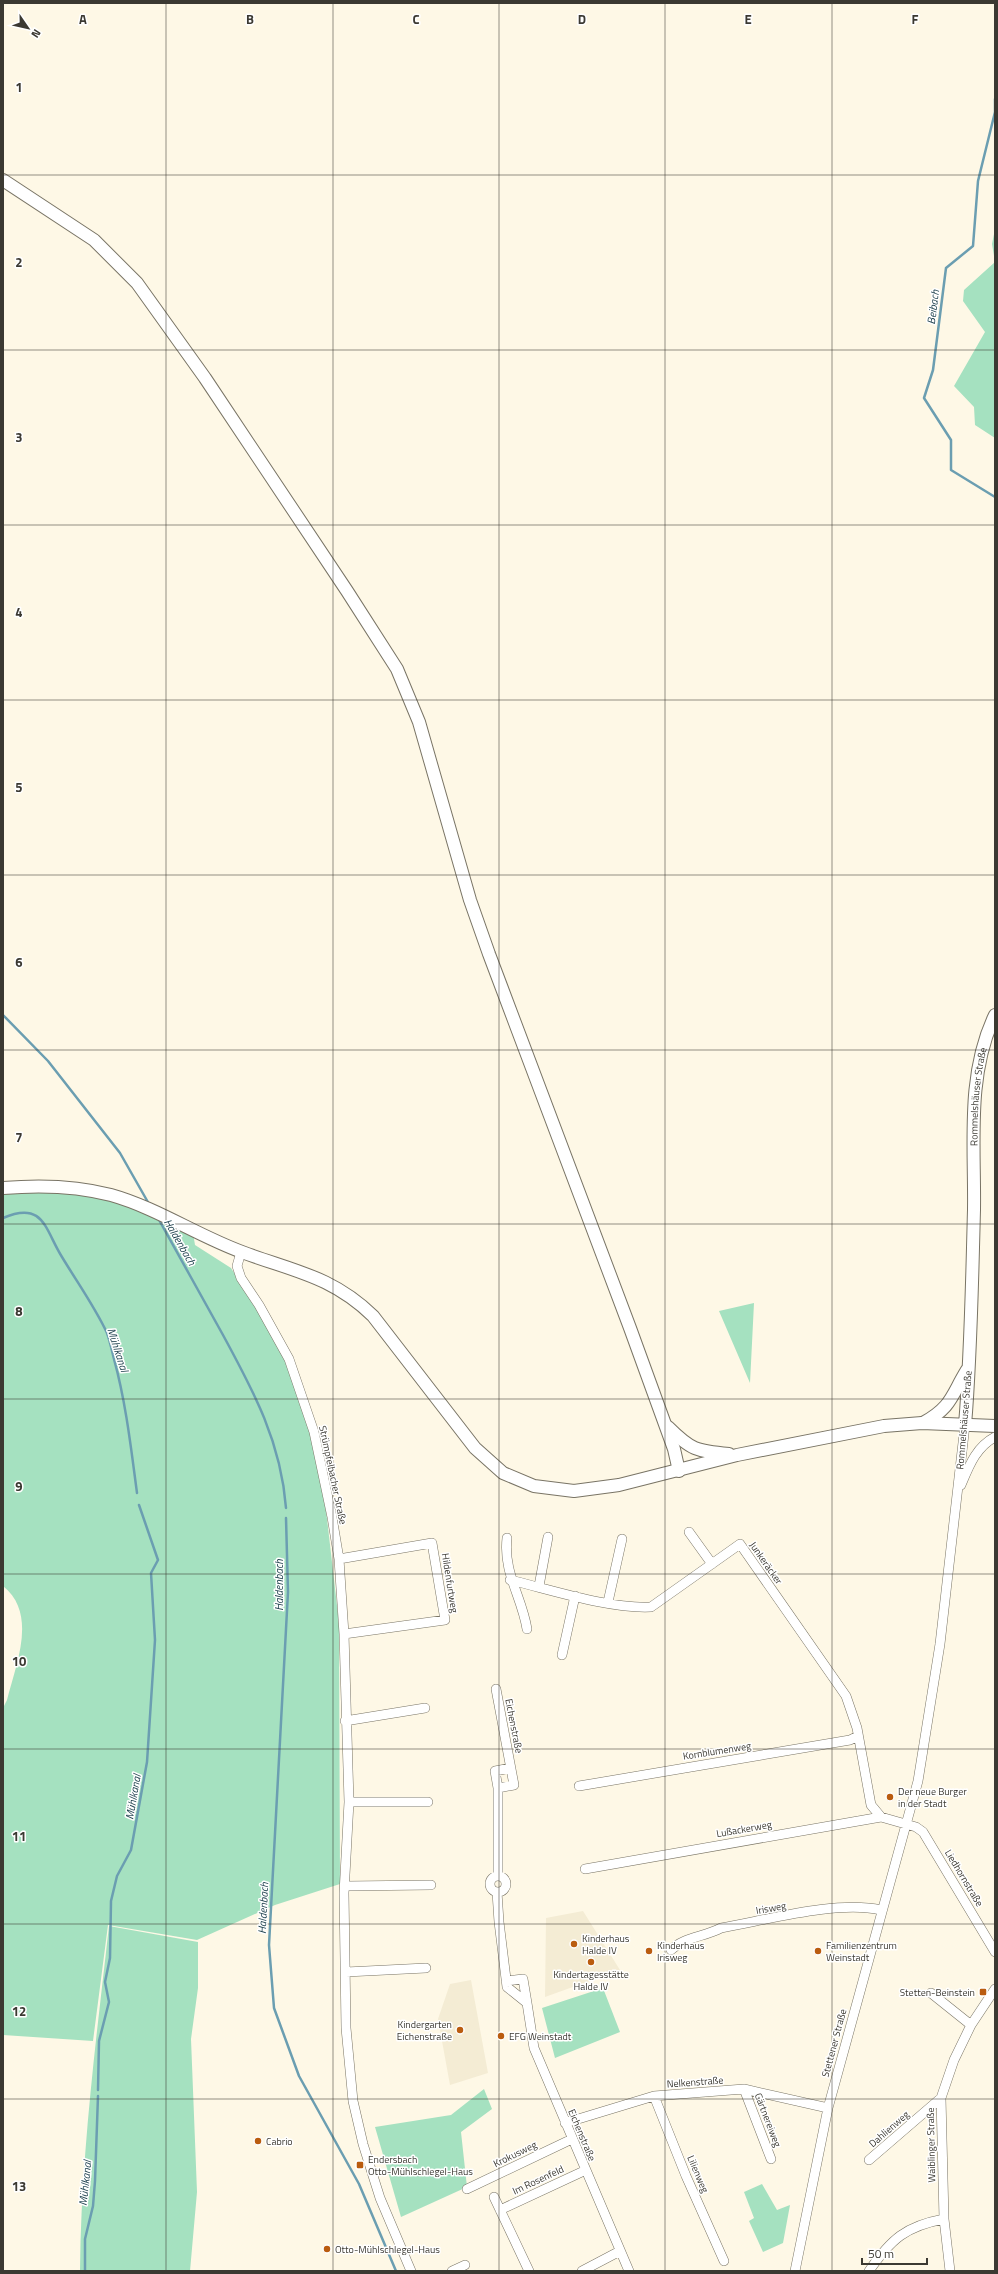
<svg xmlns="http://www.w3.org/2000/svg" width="998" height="2274" font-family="'Titillium Web',sans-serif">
<rect width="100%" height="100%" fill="#fef8e6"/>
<path fill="#f4ecd4" d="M 583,1911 L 620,1970 L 545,1997 L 546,1918 Z
M 471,1980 L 488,2073 L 450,2085 L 438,2019 L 450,1984 Z"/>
<path fill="#a5e1c0" d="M 995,229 L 995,438 L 975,425 L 974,407 L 954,386 L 985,332 L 963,301 L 964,290 L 995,262 L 992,244 Z
M 3,1191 L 58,1191 L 110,1198 L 193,1233 L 195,1245 L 231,1268 L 258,1310 L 286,1362 L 311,1435 L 326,1510 L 339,1623 L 340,1884 L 275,1905 L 197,1940 L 108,1925 L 93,2041 L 3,2035 L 3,1708 L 7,1700 C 16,1664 38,1614 3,1586 Z
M 754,1303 L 750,1383 L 719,1311 Z
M 109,1926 L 198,1942 L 198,1988 L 191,2039 L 197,2192 L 190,2271 L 80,2271 C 81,2156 96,2040 109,1926 Z
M 603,1988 L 620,2032 L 555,2058 L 542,2008 Z
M 484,2089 L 492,2109 L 461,2132 L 467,2187 L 401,2217 L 375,2127 L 451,2115 Z
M 762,2184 L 777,2210 L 790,2205 L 783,2243 L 763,2252 L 749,2221 L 754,2218 L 744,2192 Z"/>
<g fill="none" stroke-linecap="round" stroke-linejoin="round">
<path stroke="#6b9eb1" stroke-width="2.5" d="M 995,99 L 995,112 L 978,181 L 973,246 L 946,268 L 933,370 L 924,398 L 951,440 L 951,470 L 995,497
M 3,1015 L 48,1061 L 120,1153 L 149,1204
M 3,1218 C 44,1200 45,1230 62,1257 C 77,1282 95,1307 107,1333 C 110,1341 112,1351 114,1359 C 126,1403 131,1448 137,1493
M 158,1218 C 180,1257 201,1296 223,1335 C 254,1392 281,1442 286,1508
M 286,1518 L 288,1592 L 269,1945 L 274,2008 L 299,2076 L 359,2184 L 396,2271
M 98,2090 L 99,2041 L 109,2002 L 105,1982 L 110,1958 L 111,1901 L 117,1876 L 131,1850 L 147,1762 L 155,1640 L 151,1573 L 158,1560 L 139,1505
M 85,2271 L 85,2239 L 93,2206 L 95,2181 L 98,2096"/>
<g stroke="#797465" stroke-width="10">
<path id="minor" d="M 241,1252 L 237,1266 L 241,1278 L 259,1305 L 289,1359 L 314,1432 L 332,1517 L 339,1559 L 344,1634 L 349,1802 L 344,1893 L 346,2028 L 353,2101 L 363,2144 L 380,2198 L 411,2271
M 961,1485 C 969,1466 976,1447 995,1437
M 689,1532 L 712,1564
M 507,1538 C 503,1573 522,1597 527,1629
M 339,1559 L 432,1543 L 445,1620 L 344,1634
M 510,1580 C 552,1590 609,1609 651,1607 L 740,1544 L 846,1696 L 857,1728 L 871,1805 L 881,1817
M 539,1586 L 548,1537
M 608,1602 L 622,1539
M 562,1655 L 575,1596
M 496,1689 L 514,1785 L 498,1788
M 345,1721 L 425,1708
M 579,1786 L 850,1740 L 858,1736
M 349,1802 L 428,1802
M 585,1869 L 881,1817 L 916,1827 L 923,1832 L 995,1952
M490 1884a8 8 0 1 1 16 0a8 8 0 1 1-16 0Z
M 498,1876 L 498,1788 L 495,1771 L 511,1768
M 346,1886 L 431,1885
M 497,1892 L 499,1922 L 507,1987 L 527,2003 L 534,2048 L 629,2271
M 671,1950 C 684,1937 704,1937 721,1928 C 767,1920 837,1900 881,1910
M 346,1972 L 426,1968
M 506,1981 L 523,1979 L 527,2003
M 931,1993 L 971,2025
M 744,2089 L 771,2159
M 654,2096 L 686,2176 L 724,2261
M 565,2123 L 654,2096 L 744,2089 L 828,2108
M 869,2160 L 941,2098
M 467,2189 L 572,2139
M 494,2197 L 529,2271
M 500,2210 L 586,2170
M 452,2271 L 465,2265
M 582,2271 L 620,2251
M 795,2271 L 828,2108 L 918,1781 L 940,1644 L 965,1425
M 869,2271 C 891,2239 906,2226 944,2219
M 950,2271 L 944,2219 L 941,2098 L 954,2060 L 971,2025 L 995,1989"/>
</g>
<g stroke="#797465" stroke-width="14">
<g id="major">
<path d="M 3,180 L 94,240 L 137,283 L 205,378 L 347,591 L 397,669 L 419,722 L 470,900 L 489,954 L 630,1328 L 674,1449 L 679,1471"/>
<path d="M 3,1188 C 38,1185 77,1186 111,1195 C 157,1208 198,1236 242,1252 C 293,1271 332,1276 373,1316 L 475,1448 L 503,1473 L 534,1486 L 574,1491 L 619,1485 L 737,1455 L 884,1426 L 922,1423 L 995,1426"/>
<path d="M 923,1423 C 952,1407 951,1396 967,1370"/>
<path id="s1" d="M 965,1425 C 971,1354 972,1281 974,1210 C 975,1145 966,1075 995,1015"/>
<path d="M 668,1427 C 691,1450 696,1451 729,1454"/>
</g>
</g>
<use href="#minor" stroke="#fff" stroke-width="9"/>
<use href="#major" stroke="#fff" stroke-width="12"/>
</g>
<path fill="none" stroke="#3b3932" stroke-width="1" stroke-opacity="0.55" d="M 166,3 L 166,2271M 333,3 L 333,2271M 499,3 L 499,2271M 665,3 L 665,2271M 832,3 L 832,2271M 3,175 L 995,175M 3,350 L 995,350M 3,525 L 995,525M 3,700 L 995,700M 3,875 L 995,875M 3,1050 L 995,1050M 3,1224 L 995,1224M 3,1399 L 995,1399M 3,1574 L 995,1574M 3,1749 L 995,1749M 3,1924 L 995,1924M 3,2099 L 995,2099"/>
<g fill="#ba5c0f" stroke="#fff" stroke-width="1.5">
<circle cx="890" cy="1797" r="4"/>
<circle cx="574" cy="1944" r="4"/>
<circle cx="649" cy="1951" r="4"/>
<circle cx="818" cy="1951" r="4"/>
<circle cx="591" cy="1962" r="4"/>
<rect x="979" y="1988" width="8" height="8" rx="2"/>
<circle cx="460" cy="2030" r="4"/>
<circle cx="501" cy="2036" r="4"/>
<circle cx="258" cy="2141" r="4"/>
<rect x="356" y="2161" width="8" height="8" rx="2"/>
<circle cx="327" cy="2249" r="4"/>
</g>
<g text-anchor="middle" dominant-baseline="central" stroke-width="3" stroke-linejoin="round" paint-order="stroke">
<g font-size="10" fill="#3b3932" stroke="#fff">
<text stroke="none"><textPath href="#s1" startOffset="329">Rommelshäuser Straße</textPath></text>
<text transform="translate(964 1420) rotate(-85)">Rommelshäuser Straße</text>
<text transform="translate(333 1475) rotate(78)">Strümpfelbacher Straße</text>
<text transform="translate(766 1563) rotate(55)">Junkeräcker</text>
<text transform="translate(450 1583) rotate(81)">Hildenfurtweg</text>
<text transform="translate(514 1726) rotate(79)">Eichenstraße</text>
<text transform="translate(717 1751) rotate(-9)">Kornblumenweg</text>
<text transform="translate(744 1829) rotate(-10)">Lußackerweg</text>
<text transform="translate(964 1878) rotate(59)">Liedhornstraße</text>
<text transform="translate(771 1908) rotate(-10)">Irisweg</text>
<text transform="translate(834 2043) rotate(-75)">Stettener Straße</text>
<text transform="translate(695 2082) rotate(-4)">Nelkenstraße</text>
<text transform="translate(768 2120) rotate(69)">Gärtnereiweg</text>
<text transform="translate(889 2129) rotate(-41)">Dahlienweg</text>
<text transform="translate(582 2135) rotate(67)">Eichenstraße</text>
<text transform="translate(931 2145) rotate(-91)">Waiblinger Straße</text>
<text transform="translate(515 2154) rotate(-26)">Krokusweg</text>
<text transform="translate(698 2174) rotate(67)">Lilienweg</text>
<text transform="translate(538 2180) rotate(-25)">Im Rosenfeld</text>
</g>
<g font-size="10" fill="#3b3932" stroke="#fff" text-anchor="start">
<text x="898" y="1791">Der neue Burger<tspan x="898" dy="12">in der Stadt</tspan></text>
<text x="582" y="1938">Kinderhaus<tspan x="582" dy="12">Halde IV</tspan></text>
<text x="657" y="1945">Kinderhaus<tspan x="657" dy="12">Irisweg</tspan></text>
<text x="826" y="1945">Familienzentrum<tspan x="826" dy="12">Weinstadt</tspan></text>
<text x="591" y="1974" text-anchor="middle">Kindertagesstätte<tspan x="591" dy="12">Halde IV</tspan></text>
<text x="975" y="1992" text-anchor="end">Stetten-Beinstein</text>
<text x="452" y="2024" text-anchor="end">Kindergarten<tspan x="452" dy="12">Eichenstraße</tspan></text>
<text x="509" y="2036">EFG Weinstadt</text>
<text x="266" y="2141">Cabrio</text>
<text x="368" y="2159">Endersbach<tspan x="368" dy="12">Otto-Mühlschlegel-Haus</tspan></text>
<text x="335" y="2249">Otto-Mühlschlegel-Haus</text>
</g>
<g font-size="11" font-style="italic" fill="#193c49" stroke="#fff">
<text transform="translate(933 307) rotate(-83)">Beibach</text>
<text transform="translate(180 1242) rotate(60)">Haldenbach</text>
<text transform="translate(118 1350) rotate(72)">Mühlkanal</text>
<text transform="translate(279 1585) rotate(-90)">Haldenbach</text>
<text transform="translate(133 1797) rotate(-80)">Mühlkanal</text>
<text transform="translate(263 1908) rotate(-87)">Haldenbach</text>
<text transform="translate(85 2183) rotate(-84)">Mühlkanal</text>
</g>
</g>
<g font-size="13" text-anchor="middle" font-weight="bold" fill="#3b3932" stroke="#fff" stroke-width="3" stroke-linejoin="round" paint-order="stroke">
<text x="83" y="24">A</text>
<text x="250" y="24">B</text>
<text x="416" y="24">C</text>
<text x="582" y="24">D</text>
<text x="748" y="24">E</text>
<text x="915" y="24">F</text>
<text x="19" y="92">1</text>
<text x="19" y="267">2</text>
<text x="19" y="442">3</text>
<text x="19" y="617">4</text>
<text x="19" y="792">5</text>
<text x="19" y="967">6</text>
<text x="19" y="1142">7</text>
<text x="19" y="1316">8</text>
<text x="19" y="1491">9</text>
<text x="19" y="1666">10</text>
<text x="19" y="1841">11</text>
<text x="19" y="2016">12</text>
<text x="19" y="2191">13</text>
</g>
<rect width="998" height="2274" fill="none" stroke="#3b3932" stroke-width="8"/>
<g transform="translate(28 28) rotate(124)" stroke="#ffffff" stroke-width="3" paint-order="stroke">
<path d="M0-3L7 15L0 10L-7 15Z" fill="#3b3932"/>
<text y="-6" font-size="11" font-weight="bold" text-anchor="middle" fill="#3b3932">N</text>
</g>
<path d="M862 2258v6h65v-6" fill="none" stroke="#3b3932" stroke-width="2"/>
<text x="868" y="2258" font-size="12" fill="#3b3932" stroke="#ffffff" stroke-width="3" paint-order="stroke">50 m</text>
</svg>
